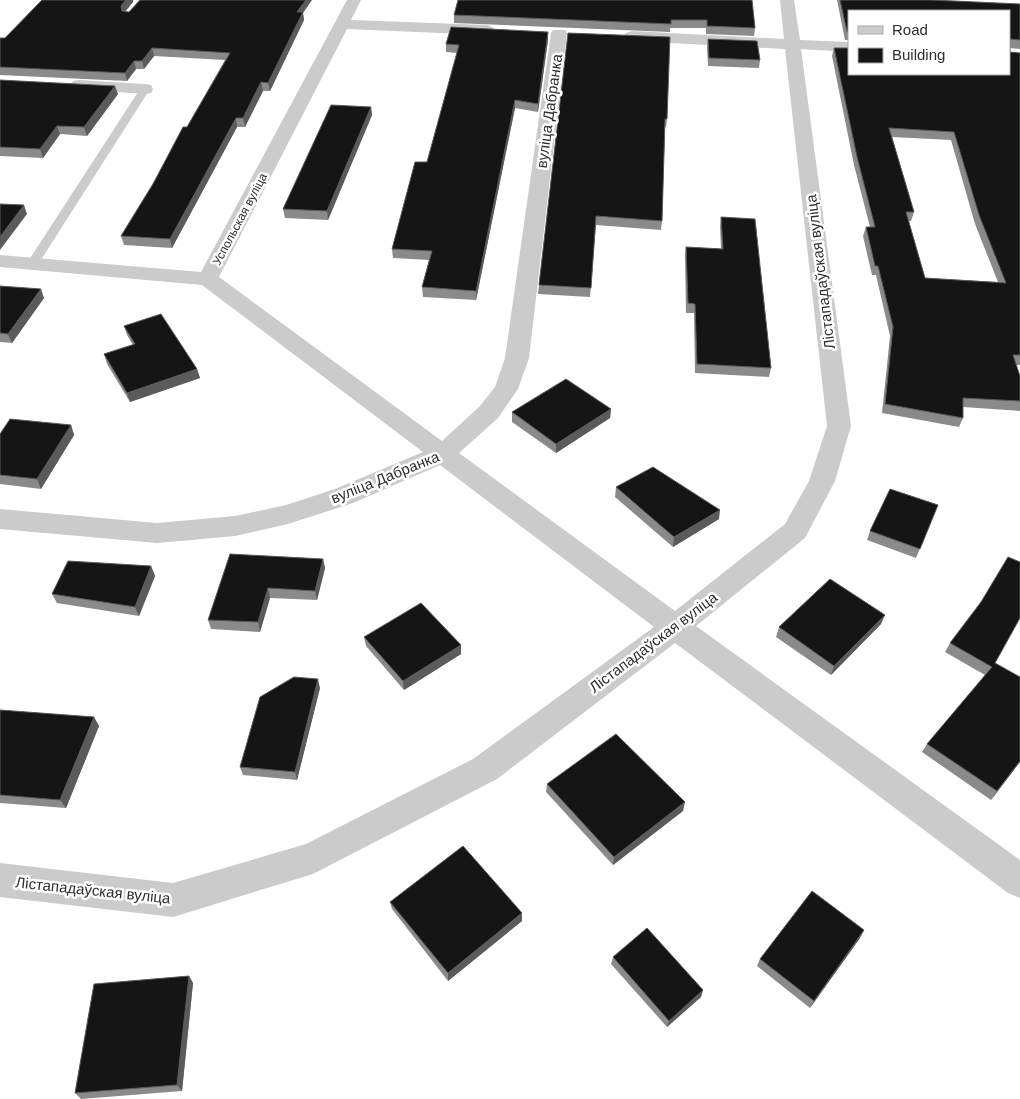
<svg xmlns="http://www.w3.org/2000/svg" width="1020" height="1099" font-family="Helvetica,sans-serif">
<rect width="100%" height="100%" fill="#fff"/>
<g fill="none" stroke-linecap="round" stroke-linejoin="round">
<path fill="#cbcbcb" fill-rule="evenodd" d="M 145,86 L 150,89 L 39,263 L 33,267 L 29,266 L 27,263 L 140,89 Z"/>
<path fill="#cbcbcb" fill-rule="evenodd" d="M 347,0 L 361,0 L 351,20 L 487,25 L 492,27 L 495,30 L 492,33 L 487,35 L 347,29 L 219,277 L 442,441 L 480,406 L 495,387 L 505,358 L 551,33 L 553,30 L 565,30 L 567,33 L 529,358 L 518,389 L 498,418 L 459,453 L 675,611 L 785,524 L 809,481 L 827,426 L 785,49 L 632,41 L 626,39 L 624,36 L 626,33 L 632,31 L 784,39 L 780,0 L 794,0 L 800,40 L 849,42 L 849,52 L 801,49 L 851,426 L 835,481 L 805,538 L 696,626 L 1020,860 L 1020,898 L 1008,893 L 675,643 L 497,779 L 313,874 L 173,917 L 0,897 L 0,863 L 173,883 L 306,844 L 473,759 L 654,627 L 440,465 L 353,503 L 288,524 L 235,536 L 157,543 L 0,529 L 0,509 L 157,523 L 235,516 L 286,505 L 335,489 L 423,452 L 202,285 L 0,267 L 0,255 L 201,272 Z
M 79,80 L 145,84 L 151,85 L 153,89 L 151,93 L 145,94 L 73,89 L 71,85 L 73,81 Z"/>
</g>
<path fill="#8a8a8a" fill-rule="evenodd" d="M 752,0 L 755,28 L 754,36 L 706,34 L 706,28 L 670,28 L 670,32 L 454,23 L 454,15 Z
M 837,0 L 932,0 L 1020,4 L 1020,49 L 1010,48 L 1010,52 L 1020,53 L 1020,365 L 1016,365 L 1020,376 L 1020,411 L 963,407 L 963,418 L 959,427 L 882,413 L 890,336 L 876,275 L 872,275 L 863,236 L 866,227 L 870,227 L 854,165 L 832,56 L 834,48 L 849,48 L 849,47 L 849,74 L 1009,74 L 849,11 L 849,40 L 845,40 ZM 892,137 L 951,140 L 975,224 L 998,282 L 925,278 L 908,221 L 911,221 L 914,212 Z
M 133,2 L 125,12 L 303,13 L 304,20 L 270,91 L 263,91 L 245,127 L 237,127 L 172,248 L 124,245 L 121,236 L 187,127 L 225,60 L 154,56 L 144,69 L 136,69 L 127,81 L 0,75 L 0,38 L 5,38 Z
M 548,32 L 548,40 L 538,112 L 515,108 L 476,300 L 423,297 L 422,287 L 429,260 L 393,258 L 392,249 L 427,162 L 457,53 L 446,52 L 446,44 Z
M 568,33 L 667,119 L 666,127 L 665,127 L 662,221 L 661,230 L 596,225 L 590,297 L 538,294 L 539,285 Z
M 708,39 L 760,60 L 759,68 L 708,66 L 707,47 Z
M 0,80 L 118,94 L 87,136 L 60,134 L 43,158 L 0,156 Z
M 371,107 L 372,115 L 328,220 L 285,218 L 283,209 Z
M 721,217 L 771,368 L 769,377 L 695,373 L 694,313 L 686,313 L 685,256 L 686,247 L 721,249 L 720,226 Z
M 0,286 L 44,298 L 12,343 L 0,342 Z
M 124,326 L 197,369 L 200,378 L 130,402 L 107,364 L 104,354 L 133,345 L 127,335 Z
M 611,409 L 610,418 L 556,453 L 512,422 L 512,412 Z
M 71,425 L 74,435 L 41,489 L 0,484 L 0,434 Z
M 616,487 L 719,519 L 673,547 L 615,497 Z
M 938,505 L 916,558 L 867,540 L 870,531 Z
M 323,559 L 325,568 L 317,600 L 270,598 L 260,632 L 211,629 L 208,620 Z
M 151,566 L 155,576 L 139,616 L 57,603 L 52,594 Z
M 881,624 L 831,675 L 776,637 L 779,627 Z
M 364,637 L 461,645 L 461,654 L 404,690 L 366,646 Z
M 950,643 L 995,663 L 1020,677 L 1020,762 L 991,800 L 922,752 L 927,744 L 985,675 L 945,652 Z
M 320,688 L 297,780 L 243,775 L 240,767 Z
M 0,710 L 94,717 L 99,726 L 66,808 L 0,803 Z
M 547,784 L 683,811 L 613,865 L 546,792 Z
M 390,902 L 522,921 L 448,981 L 392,909 Z
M 860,938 L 810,1008 L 757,966 L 760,959 Z
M 613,957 L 703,990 L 701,997 L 667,1027 L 611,964 Z
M 189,976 L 193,983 L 182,1091 L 81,1099 L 75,1093 Z"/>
<path fill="#5b5b5b" d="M 126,0 L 133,0 L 133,2 L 123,14 L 122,11 L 121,6 Z
M 306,0 L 312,0 L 303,13 L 304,20 L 270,91 L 268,83 L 297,12 Z
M 548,32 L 548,40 L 538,112 L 538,104 Z
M 152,48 L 154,56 L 144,69 L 142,61 Z
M 134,61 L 136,69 L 127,81 L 125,73 Z
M 261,82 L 263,91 L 245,127 L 243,118 Z
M 115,86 L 118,94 L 87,136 L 84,127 Z
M 515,100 L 515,108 L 476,300 L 476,291 Z
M 371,107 L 372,115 L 328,220 L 327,211 Z
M 236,118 L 237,127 L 172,248 L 170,239 Z
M 57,126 L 60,134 L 43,158 L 40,149 Z
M 24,205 L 27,214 L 0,250 L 0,237 Z
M 41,289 L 44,298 L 12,343 L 8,334 Z
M 197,369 L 200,378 L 130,402 L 127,393 Z
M 611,409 L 610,418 L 556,453 L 556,444 Z
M 71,425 L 74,435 L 41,489 L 37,479 Z
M 720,510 L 719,519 L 673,547 L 674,537 Z
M 323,559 L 325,568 L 317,600 L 315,591 Z
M 151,566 L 155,576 L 139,616 L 135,607 Z
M 268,588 L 270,598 L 260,632 L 258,622 Z
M 885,615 L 881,624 L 831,675 L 834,666 Z
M 461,645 L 461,654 L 404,690 L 403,681 Z
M 318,679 L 320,688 L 297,780 L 295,772 Z
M 94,717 L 99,726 L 66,808 L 60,800 Z
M 1020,761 L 1020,762 L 991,800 L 997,791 Z
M 685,802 L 683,811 L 613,865 L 614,857 Z
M 522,913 L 522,921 L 448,981 L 448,973 Z
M 864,930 L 860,938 L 810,1008 L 814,1001 Z
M 189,976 L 193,983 L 182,1091 L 177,1085 Z
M 703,990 L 701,997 L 667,1027 L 669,1021 Z"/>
<path fill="#151515" stroke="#5b5b5b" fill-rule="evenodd" d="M 42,0 L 126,0 L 121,6 L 122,11 L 129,12 L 140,0 L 306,0 L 297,12 L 303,12 L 268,83 L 261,82 L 243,118 L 236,118 L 170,239 L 121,236 L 153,184 L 183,127 L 187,127 L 230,53 L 152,48 L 142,61 L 134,61 L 125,73 L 0,67 L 0,38 L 5,38 Z
M 458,0 L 752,0 L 755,28 L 707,26 L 707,20 L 671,20 L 671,24 L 454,15 Z
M 840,0 L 932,0 L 1020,4 L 1020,40 L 1010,39 L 1010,52 L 1020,53 L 1020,355 L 1013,355 L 1020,376 L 1020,401 L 963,398 L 963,418 L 885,404 L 893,327 L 878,266 L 875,266 L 866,227 L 875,227 L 857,157 L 834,48 L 849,48 L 849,74 L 1009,74 L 1009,11 L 849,11 L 849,32 L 847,32 ZM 889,128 L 954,132 L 979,215 L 1006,283 L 925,278 L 906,212 L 914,212 Z
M 451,27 L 548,32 L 538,104 L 515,100 L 476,291 L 422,287 L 432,251 L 392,249 L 415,162 L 427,162 L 459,45 L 446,44 Z
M 568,33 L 670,37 L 667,119 L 665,119 L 662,221 L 596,216 L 591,288 L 539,285 Z
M 708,39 L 757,41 L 760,60 L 709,58 Z
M 0,80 L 115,86 L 84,127 L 57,126 L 40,149 L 0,147 Z
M 331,105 L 371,107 L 327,211 L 283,209 Z
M 0,204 L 24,205 L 0,237 Z
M 721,217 L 755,219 L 771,368 L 697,364 L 695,304 L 688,303 L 686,247 L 723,249 Z
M 0,286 L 41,289 L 8,334 L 0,333 Z
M 161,314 L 197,369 L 127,393 L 104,354 L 135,344 L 124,326 Z
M 566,379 L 611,409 L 556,444 L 512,412 Z
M 10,419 L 71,425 L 37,479 L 0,475 L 0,434 Z
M 653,467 L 720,510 L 674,537 L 616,487 Z
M 890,489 L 938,505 L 920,549 L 870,531 Z
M 230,554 L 323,559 L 315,591 L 268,588 L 258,622 L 208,620 Z
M 1008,557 L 1020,562 L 1020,618 L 995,663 L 1020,677 L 1020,761 L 997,791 L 927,744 L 992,667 L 950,643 L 981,602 Z
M 68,561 L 151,566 L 135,607 L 52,594 Z
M 830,579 L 885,615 L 834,666 L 779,627 Z
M 421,603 L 461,645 L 403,681 L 364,637 Z
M 294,677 L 318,679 L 295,772 L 240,767 L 260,697 Z
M 0,710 L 94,717 L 60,800 L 0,795 Z
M 616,734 L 685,802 L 614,857 L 547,784 Z
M 463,846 L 522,913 L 448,973 L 390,902 Z
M 812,891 L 864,930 L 814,1001 L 760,959 Z
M 647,928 L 703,990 L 669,1021 L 613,957 Z
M 189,976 L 177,1085 L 75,1093 L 94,984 Z"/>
<g text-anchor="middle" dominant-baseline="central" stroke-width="5" stroke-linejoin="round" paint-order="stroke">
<g font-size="12" fill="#2e2e2e" stroke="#fff">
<text transform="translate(240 219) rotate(-62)">Успольская вуліца</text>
</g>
<g font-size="15" fill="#2e2e2e" stroke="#fff">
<text transform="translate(549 111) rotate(-82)">вуліца Дабранка</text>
<text transform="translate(820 272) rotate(-97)">Лістападаўская вуліца</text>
<text transform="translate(385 477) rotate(-22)">вуліца Дабранка</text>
<text transform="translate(653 642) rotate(-37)">Лістападаўская вуліца</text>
<text transform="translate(93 890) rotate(6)">Лістападаўская вуліца</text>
</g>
</g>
<rect x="848" y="10" width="162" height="65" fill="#ffffff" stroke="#ababab"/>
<rect x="858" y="26" width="25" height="8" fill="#cbcbcb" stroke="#ababab"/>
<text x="892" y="35" font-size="15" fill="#2e2e2e">Road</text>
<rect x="858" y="48" width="25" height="15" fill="#151515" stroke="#ababab"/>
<text x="892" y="60" font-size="15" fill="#2e2e2e">Building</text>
</svg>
